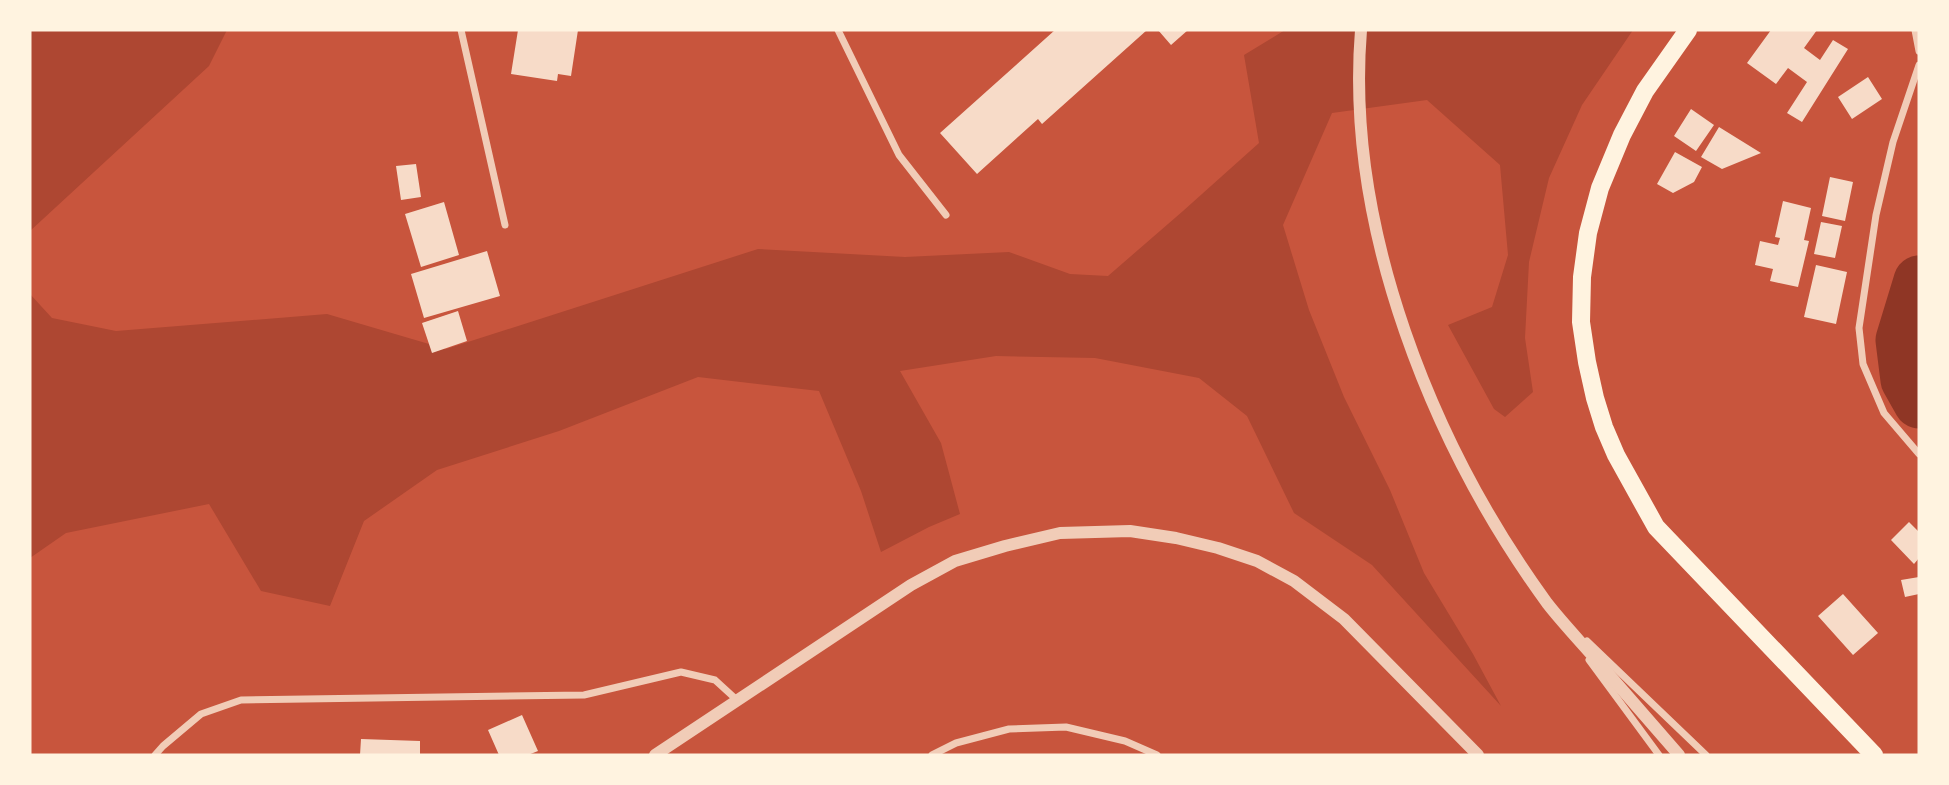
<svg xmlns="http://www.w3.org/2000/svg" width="1949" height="785" font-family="'Golos Text',sans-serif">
<rect width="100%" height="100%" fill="#c8553d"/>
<path fill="#ae4732" d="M 30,30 L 227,30 L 209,66 L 30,231 Z
M 1285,30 L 1633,30 L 1582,105 L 1549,178 L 1529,262 L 1525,338 L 1533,392 L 1505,417 L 1494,409 L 1448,325 L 1492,307 L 1508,255 L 1500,165 L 1427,100 L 1332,113 L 1283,225 L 1309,310 L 1344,397 L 1390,490 L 1424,573 L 1473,654 L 1501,706 L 1372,565 L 1294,513 L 1247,416 L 1199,378 L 1095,358 L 996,356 L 900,371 L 941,443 L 960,514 L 929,527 L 881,552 L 861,491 L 819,391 L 698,377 L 559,431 L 437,470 L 364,521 L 330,606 L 261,591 L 209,504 L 66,533 L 30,558 L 30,294 L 52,318 L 116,331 L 327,314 L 446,349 L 758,249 L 905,257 L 1009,252 L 1070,274 L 1108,276 L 1183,211 L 1259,143 L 1244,55 Z"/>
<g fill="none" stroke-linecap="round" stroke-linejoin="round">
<path stroke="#8f3625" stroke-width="51" d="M 1919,281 L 1901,340 L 1906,380 L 1919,403"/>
</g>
<path fill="#f7dbc8" d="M 518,30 L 578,30 L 571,76 L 558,74 L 557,81 L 511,74 Z
M 1055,30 L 1147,30 L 1042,124 L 1038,119 L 977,174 L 940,133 Z
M 1158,30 L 1188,30 L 1171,45 Z
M 1771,30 L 1817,30 L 1804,48 L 1820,60 L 1833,40 L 1848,49 L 1802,122 L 1787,113 L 1807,82 L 1788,68 L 1776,84 L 1747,63 Z
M 1868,77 L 1882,99 L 1852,119 L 1838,97 Z
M 1691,109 L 1714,125 L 1696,151 L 1674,136 Z
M 1719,127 L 1761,153 L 1722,169 L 1701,157 Z
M 1675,152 L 1702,167 L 1694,182 L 1673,193 L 1657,184 Z
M 416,164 L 421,197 L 401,200 L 396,166 Z
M 1830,177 L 1853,182 L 1845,221 L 1822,216 Z
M 1783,201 L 1811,208 L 1804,240 L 1809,241 L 1798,287 L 1770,281 L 1773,269 L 1755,265 L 1760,241 L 1778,245 L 1780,238 L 1775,237 Z
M 444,202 L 459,255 L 421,267 L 405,214 Z
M 1821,222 L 1842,226 L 1835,258 L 1814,254 Z
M 487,251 L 500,296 L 424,318 L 411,274 Z
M 1816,265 L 1847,272 L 1836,324 L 1804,317 Z
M 458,311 L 467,341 L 432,353 L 422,323 Z
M 1909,522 L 1919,532 L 1919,558 L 1914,564 L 1891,540 Z
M 1919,577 L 1919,594 L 1905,597 L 1901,580 Z
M 1843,594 L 1878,633 L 1853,655 L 1818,616 Z
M 522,715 L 538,751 L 528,755 L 499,755 L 488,730 Z
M 361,739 L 420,741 L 420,755 L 360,755 Z"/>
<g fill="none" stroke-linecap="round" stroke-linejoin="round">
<path stroke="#f1ccb7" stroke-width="7" d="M 461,30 L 505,225
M 838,30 L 899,155 L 946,215
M 1915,30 L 1919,51
M 1919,65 L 1893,142 L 1876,215 L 1859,328 L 1863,364 L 1884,413 L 1919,454
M 1587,641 L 1706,755
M 1589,660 L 1659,755
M 155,755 L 163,746 L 201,714 L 241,700 L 584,695 L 681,672 L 715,680 L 738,701
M 932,755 L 956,743 L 1009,729 L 1066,727 L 1125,741 L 1157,755"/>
<path stroke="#f1ccb7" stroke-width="12" d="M 1361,30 C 1345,227 1432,445 1547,603 C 1561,621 1577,638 1592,655 C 1621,688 1650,722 1679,755
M 655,755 L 911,585 L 955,561 L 1005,546 L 1060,533 L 1130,531 L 1176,538 L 1218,548 L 1257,561 L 1294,581 L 1344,619 L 1478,755"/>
<path stroke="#fff3e0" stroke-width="18" d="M 1688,30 L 1645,91 L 1622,135 L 1600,188 L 1588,233 L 1582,277 L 1581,322 L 1587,362 L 1595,398 L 1604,427 L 1616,455 L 1656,527 L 1874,755"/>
</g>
<rect width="1949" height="785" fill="none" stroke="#fff3e0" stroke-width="63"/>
</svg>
